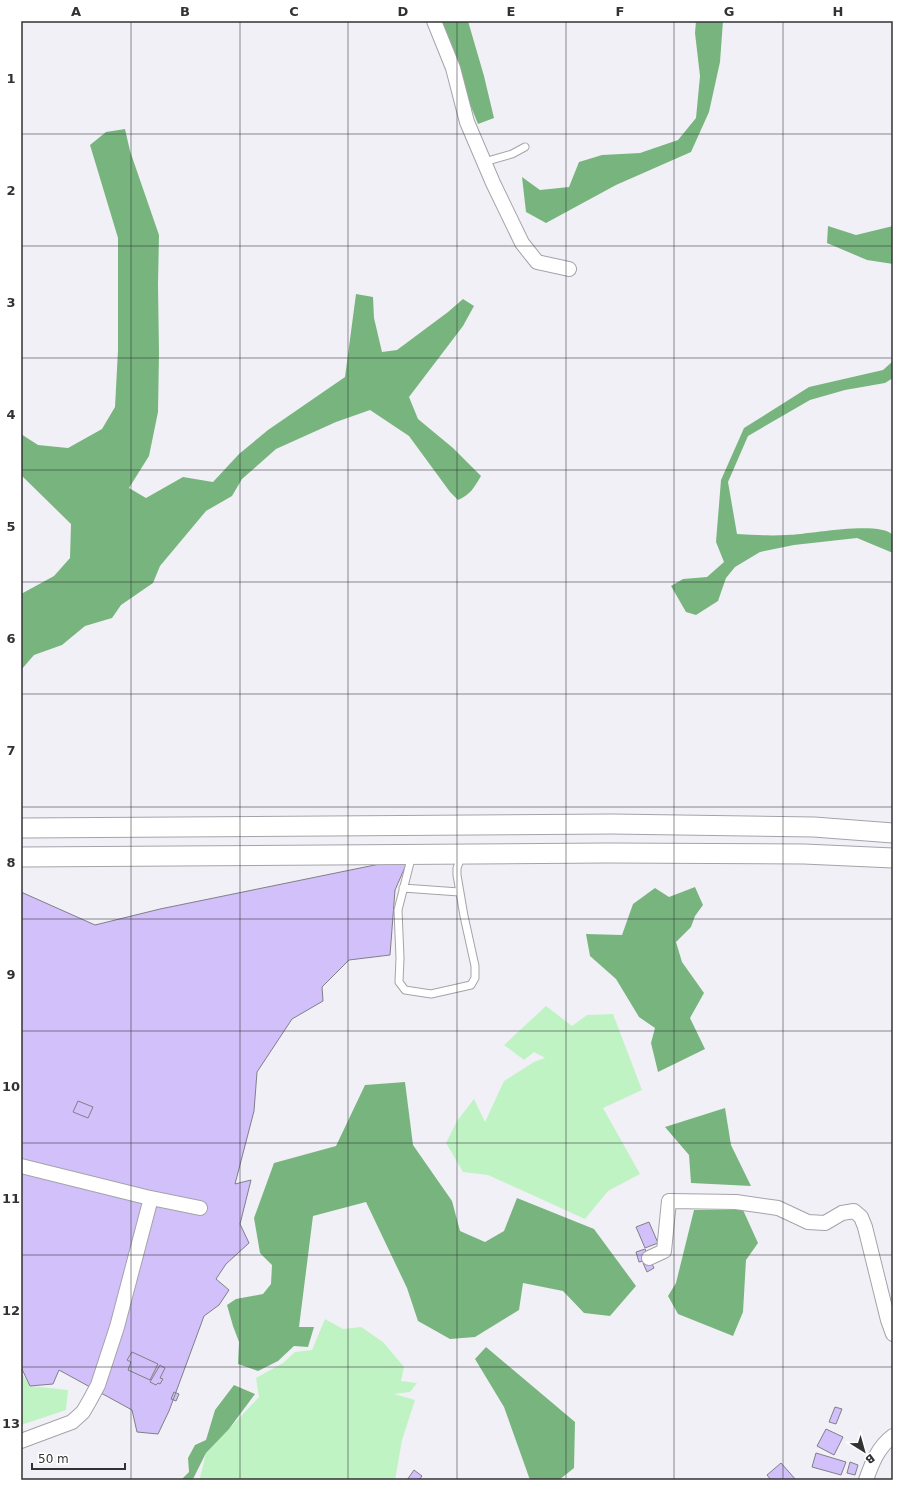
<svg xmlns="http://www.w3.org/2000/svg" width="914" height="1501" font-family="'DejaVu Sans',sans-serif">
<rect width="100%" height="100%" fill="#f2f0f7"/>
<path fill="#bff3c3" d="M 546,1006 L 572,1026 L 587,1015 L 613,1014 L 642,1090 L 603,1108 L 640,1174 L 608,1191 L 585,1219 L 488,1175 L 463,1172 L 446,1143 L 457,1121 L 474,1099 L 485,1122 L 504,1081 L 534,1062 L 545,1058 L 534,1052 L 524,1060 L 504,1045 Z
M 325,1319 L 343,1329 L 361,1327 L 383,1342 L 404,1367 L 401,1381 L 417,1383 L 410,1392 L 394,1394 L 415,1400 L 402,1440 L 395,1480 L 197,1480 L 200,1478 L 206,1453 L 259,1397 L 256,1378 L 283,1363 L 295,1352 L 312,1350 Z
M 21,1372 L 30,1386 L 68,1390 L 66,1410 L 21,1425 Z"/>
<path fill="#78b57e" d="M 438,21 L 468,21 L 484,76 L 494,118 L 478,124 L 463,87 Z
M 696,21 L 723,21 L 720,62 L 709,112 L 691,152 L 616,185 L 546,223 L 526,212 L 522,177 L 540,190 L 569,187 L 579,162 L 602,155 L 640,153 L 678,140 L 696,118 L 700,76 L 695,33 Z
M 125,129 L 130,151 L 159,235 L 158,285 L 159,353 L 158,412 L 149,456 L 129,488 L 146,498 L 183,477 L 213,482 L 239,454 L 268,430 L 345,377 L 356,294 L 373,297 L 374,318 L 382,352 L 397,350 L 448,312 L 463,299 L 474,306 L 463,326 L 409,397 L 418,419 L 453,448 L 481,476 C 474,488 470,495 458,500 L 450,492 L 409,436 L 370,410 L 336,422 L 276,449 L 242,479 L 232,496 L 206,511 L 160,566 L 153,583 L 121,605 L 112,618 L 85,626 L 62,645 L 34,655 L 21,670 L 21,594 L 54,576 L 70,558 L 71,524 L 21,475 L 21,434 L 38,445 L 68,448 L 102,429 L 115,407 L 118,350 L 118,238 L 90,145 L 106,132 Z
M 828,226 L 856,235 L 893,226 L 893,264 L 867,260 L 827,243 Z
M 893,361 L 893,378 L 885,383 L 845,390 L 810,400 L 748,436 L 728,482 L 737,534 C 754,535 770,536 787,535 C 808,535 878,520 893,535 L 893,553 L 857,538 L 794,545 L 760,552 L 735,567 L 726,578 L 718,601 L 696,615 L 686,612 L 671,586 L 683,579 L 707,577 L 724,562 L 716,542 L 721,480 L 744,428 L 809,387 L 883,370 Z
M 695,887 L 703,905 L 695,916 L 691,927 L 676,942 L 682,962 L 704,993 L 690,1018 L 705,1049 L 658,1072 L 651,1043 L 655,1028 L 639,1017 L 616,979 L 590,956 L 586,934 L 622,935 L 633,904 L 655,888 L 669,897 Z
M 405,1082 L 413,1145 L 452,1201 L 460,1231 L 485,1242 L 504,1231 L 517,1198 L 594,1229 L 636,1286 L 610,1316 L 584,1313 L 563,1291 L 523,1283 L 519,1310 L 475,1337 L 450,1339 L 418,1321 L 407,1288 L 366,1202 L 313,1216 L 299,1327 L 314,1327 L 308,1347 L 294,1346 L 278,1361 L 258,1371 L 238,1364 L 239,1342 L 233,1326 L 227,1305 L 236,1299 L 263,1294 L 271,1284 L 272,1265 L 260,1253 L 254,1218 L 274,1163 L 336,1146 L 365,1085 Z
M 725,1108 L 731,1145 L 751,1186 L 691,1183 L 689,1155 L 665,1127 Z
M 694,1210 L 743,1210 L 758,1243 L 746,1260 L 743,1312 L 733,1336 L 678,1314 L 668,1296 L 676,1283 Z
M 486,1347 L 575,1422 L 574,1468 L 559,1480 L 530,1480 L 504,1407 L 475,1359 Z
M 234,1385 L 255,1394 L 229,1429 L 206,1453 L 193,1479 L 181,1480 L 189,1472 L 188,1458 L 195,1445 L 206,1440 L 215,1410 Z"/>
<path fill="#d1c0fa" stroke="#817f86" d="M 409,858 L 395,890 L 390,955 L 349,960 L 322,987 L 323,1001 L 292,1019 L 257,1072 L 254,1111 L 235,1184 L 251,1180 L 240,1224 L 249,1243 L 226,1264 L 216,1279 L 229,1290 L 219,1305 L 204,1316 L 169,1411 L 158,1434 L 137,1432 L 132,1410 L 59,1370 L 53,1384 L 30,1386 L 21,1367 L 21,892 L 95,925 L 160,909 Z
M 78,1101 L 93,1107 L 88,1118 L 73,1112 Z
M 649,1222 L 658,1243 L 645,1248 L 636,1227 Z
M 645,1249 L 649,1260 L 639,1262 L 636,1252 Z
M 650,1260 L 654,1268 L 647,1272 L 643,1263 Z
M 132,1352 L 158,1364 L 150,1380 L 128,1370 L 131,1362 L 127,1360 Z
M 160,1365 L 165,1368 L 160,1378 L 163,1379 L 160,1384 L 158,1383 L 156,1385 L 150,1382 Z
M 174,1392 L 179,1394 L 176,1401 L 171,1399 Z
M 835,1407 L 842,1409 L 836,1424 L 829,1422 Z
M 826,1429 L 843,1437 L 834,1455 L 817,1446 Z
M 816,1453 L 846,1462 L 841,1475 L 812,1467 Z
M 850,1462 L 858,1465 L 855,1475 L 847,1473 Z
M 781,1463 L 796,1480 L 771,1480 L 767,1475 Z
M 414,1470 L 422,1476 L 419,1480 L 407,1480 Z"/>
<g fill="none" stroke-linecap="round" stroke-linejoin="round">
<g stroke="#a5a3a9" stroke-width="9">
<path id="service" d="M 484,162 L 512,154 L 525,147
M 412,855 L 398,910 L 400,958 L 399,982 L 405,990 L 431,994 L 471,985 L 475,978 L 475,966 L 464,916 L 457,875 L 457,868 L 462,855
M 403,888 L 459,892"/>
</g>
<g stroke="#a5a3a9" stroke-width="16">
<path id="minor" d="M 434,21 L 453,68 L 467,122 L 493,183 L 522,243 L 537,262 L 569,269
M 21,1166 L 146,1197 L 200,1208
M 649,1258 L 664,1251 L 669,1201 L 736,1202 L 778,1208 L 808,1222 L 825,1223 L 842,1213 L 854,1211 L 861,1217 L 865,1227 L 888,1320 L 893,1334
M 21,1441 L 72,1422 L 83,1412 L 90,1400 L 98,1385 L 117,1327 L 151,1198
M 866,1480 C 872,1463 878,1447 893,1436"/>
</g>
<g stroke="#a5a3a9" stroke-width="21">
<path id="secondary" d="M 21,828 L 612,824 L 814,827 L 893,833
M 21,857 L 607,853 L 804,854 L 893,858"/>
</g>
<use href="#service" stroke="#fff" stroke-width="7"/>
<use href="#minor" stroke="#fff" stroke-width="14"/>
<use href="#secondary" stroke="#fff" stroke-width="19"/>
</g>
<path fill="none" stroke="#323134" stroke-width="1" stroke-opacity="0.55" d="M 131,21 L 131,1480M 240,21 L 240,1480M 348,21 L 348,1480M 457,21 L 457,1480M 566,21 L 566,1480M 674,21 L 674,1480M 783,21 L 783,1480M 21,134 L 893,134M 21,246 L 893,246M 21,358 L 893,358M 21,470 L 893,470M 21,582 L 893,582M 21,694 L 893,694M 21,807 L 893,807M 21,919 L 893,919M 21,1031 L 893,1031M 21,1143 L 893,1143M 21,1255 L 893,1255M 21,1367 L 893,1367"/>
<rect width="914" height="1501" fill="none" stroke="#ffffff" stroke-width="44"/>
<g transform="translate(864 1451) rotate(143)" stroke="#ffffff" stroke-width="3" paint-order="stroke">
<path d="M0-3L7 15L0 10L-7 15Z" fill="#323134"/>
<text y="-6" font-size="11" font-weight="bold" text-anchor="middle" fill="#323134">B</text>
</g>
<path d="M32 1463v6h93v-6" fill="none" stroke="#323134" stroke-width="2"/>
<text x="38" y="1463" font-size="12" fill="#323134" stroke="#ffffff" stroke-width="3" paint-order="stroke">50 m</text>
<rect x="22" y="22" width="870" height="1457" fill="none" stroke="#323134" stroke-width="1.5"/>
<g font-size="13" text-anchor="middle" font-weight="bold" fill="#323134">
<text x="76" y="16">A</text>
<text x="185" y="16">B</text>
<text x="294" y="16">C</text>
<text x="403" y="16">D</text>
<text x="511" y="16">E</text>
<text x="620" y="16">F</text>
<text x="729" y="16">G</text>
<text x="838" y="16">H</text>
<text x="11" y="83">1</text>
<text x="11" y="195">2</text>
<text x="11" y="307">3</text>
<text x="11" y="419">4</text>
<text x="11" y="531">5</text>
<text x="11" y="643">6</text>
<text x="11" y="755">7</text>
<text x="11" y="867">8</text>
<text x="11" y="979">9</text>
<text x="11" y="1091">10</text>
<text x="11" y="1203">11</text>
<text x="11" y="1315">12</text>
<text x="11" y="1428">13</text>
</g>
</svg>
